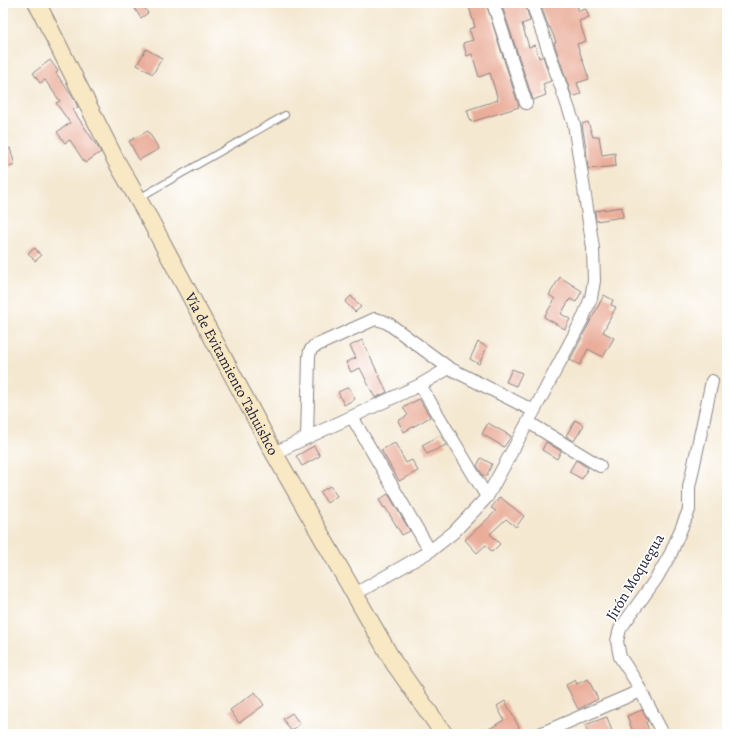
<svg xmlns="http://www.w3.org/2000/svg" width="730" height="737" font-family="Alegreya,serif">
<rect width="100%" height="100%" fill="#fff"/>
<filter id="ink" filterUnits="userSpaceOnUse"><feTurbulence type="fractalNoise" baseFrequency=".025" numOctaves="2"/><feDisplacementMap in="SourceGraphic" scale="8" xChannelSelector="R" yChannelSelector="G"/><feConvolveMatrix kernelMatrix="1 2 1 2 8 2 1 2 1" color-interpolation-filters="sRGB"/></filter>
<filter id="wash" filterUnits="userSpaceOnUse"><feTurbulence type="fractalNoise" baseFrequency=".012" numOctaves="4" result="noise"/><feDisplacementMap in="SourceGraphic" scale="16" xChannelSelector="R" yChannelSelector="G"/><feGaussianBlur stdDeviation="0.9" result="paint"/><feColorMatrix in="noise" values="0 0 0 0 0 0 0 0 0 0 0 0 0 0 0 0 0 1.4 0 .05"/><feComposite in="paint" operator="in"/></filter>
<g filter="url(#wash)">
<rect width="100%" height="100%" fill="#f4e8d1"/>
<g id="blocks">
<path fill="#eaad9a" d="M 131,3 L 141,3 L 148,13 L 141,18 Z
M 468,3 L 486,3 L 519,107 L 471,122 L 467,110 L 498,100 L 490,73 L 479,77 L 472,54 L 467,56 L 463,43 L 473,40 L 469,29 L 475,27 Z
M 501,3 L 525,3 L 530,21 L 522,24 L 529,47 L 535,45 L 539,58 L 543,56 L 551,81 L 543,84 L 546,95 L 533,100 Z
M 540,3 L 576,3 L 579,11 L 586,9 L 589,17 L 579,21 L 586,41 L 577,44 L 589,79 L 577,83 L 581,94 L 572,97 L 554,43 L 556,42 L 550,27 L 549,28 Z
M 146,49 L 162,58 L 153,74 L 137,65 Z
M 50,60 L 58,71 L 56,73 L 74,99 L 78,107 L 73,110 L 101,152 L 85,163 L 70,140 L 65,143 L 57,132 L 70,123 L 56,103 L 60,101 L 45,80 L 40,83 L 33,73 Z
M 588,122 L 593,137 L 599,136 L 602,155 L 615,153 L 616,166 L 588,169 L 586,148 L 582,124 Z
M 148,131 L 159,149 L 139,160 L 129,141 Z
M 10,148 L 15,165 L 3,169 L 3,150 Z
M 622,207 L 623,217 L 596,221 L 595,211 Z
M 35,248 L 41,256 L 35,261 L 28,253 Z
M 560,277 L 582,291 L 576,302 L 570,299 L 561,314 L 570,319 L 565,329 L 544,317 L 555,299 L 549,295 Z
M 604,295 L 613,300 L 611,305 L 616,307 L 603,332 L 614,338 L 603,357 L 588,349 L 580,365 L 570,360 Z
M 351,296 L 361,307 L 355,312 L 345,302 Z
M 362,340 L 387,392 L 375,398 L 360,368 L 351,372 L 346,362 L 356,358 L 350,346 Z
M 478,342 L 487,347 L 479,364 L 470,359 Z
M 512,369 L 522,373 L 516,386 L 506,382 Z
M 349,387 L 355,399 L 344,405 L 338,392 Z
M 419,399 L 430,417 L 404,432 L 398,421 L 408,415 L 403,408 Z
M 575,420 L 584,425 L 574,441 L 566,436 Z
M 488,423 L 511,436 L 504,447 L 482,434 Z
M 441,435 L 446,445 L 427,454 L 422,445 Z
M 546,442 L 561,451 L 557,459 L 542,450 Z
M 395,443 L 406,463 L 412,460 L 418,471 L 399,481 L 381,450 Z
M 314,446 L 320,456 L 302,466 L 296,456 Z
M 481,458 L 492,464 L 486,477 L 483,475 L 477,466 Z
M 576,460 L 588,468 L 582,479 L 569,472 Z
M 330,486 L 337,496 L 327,503 L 320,492 Z
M 388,494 L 410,531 L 402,535 L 385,507 L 384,508 L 379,500 Z
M 500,497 L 524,516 L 516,527 L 506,519 L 490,534 L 500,544 L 492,552 L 486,545 L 477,553 L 465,540 L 496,511 L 491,508 Z
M 588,679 L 598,699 L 578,709 L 566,685 L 575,680 L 577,684 Z
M 255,692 L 264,705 L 239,723 L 230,710 Z
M 505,701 L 521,731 L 514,734 L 481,734 L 504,720 L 497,706 Z
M 642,710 L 648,721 L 646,722 L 650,734 L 634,734 L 627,716 Z
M 292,713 L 300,724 L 291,731 L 283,719 Z
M 607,717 L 613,734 L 589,734 L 585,725 Z"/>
</g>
</g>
<g filter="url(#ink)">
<use href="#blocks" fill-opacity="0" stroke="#8b8586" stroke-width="1"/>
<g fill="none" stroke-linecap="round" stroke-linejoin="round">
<g stroke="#8b8586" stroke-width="8">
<path id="lane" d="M 139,198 L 285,115"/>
</g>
<g stroke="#8b8586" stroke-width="14">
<path id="street" d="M 493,3 L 526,103
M 420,385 L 487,497
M 352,417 L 430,551
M 528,422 L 600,466
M 307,438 L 309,357 L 310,351 L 313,347 L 375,319 L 383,321 L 389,324 L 449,368
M 274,453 L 420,385 L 449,368 L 534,411
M 355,594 L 430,551 L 454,532 L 487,497 L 534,411 L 583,318 L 591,298 L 594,281 L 593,248 L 574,124 L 532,3
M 540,734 L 640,691
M 663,734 L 635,680 L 620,657 L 617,641 L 620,629 L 656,579 L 671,553 L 689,510 L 689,487 L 712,381"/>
</g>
<g stroke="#8b8586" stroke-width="19">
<g id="secondary">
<path id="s1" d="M 37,3 L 115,159 L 150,220 L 274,453 L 394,663 L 444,734"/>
</g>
</g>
<use href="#lane" stroke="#fff" stroke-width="6"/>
<use href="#street" stroke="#fff" stroke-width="12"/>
<use href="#secondary" stroke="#f8e8c3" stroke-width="17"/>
</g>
</g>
<g text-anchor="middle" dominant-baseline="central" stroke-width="3.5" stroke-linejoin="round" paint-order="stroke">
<g font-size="15" fill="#22223b" stroke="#fff">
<text stroke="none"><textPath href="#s1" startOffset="419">Vía de Evitamiento Tahuishco</textPath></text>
<text transform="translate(635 577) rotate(-59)">Jirón Moquegua</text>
</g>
</g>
<rect width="730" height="737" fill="none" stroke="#fff" stroke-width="16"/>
</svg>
